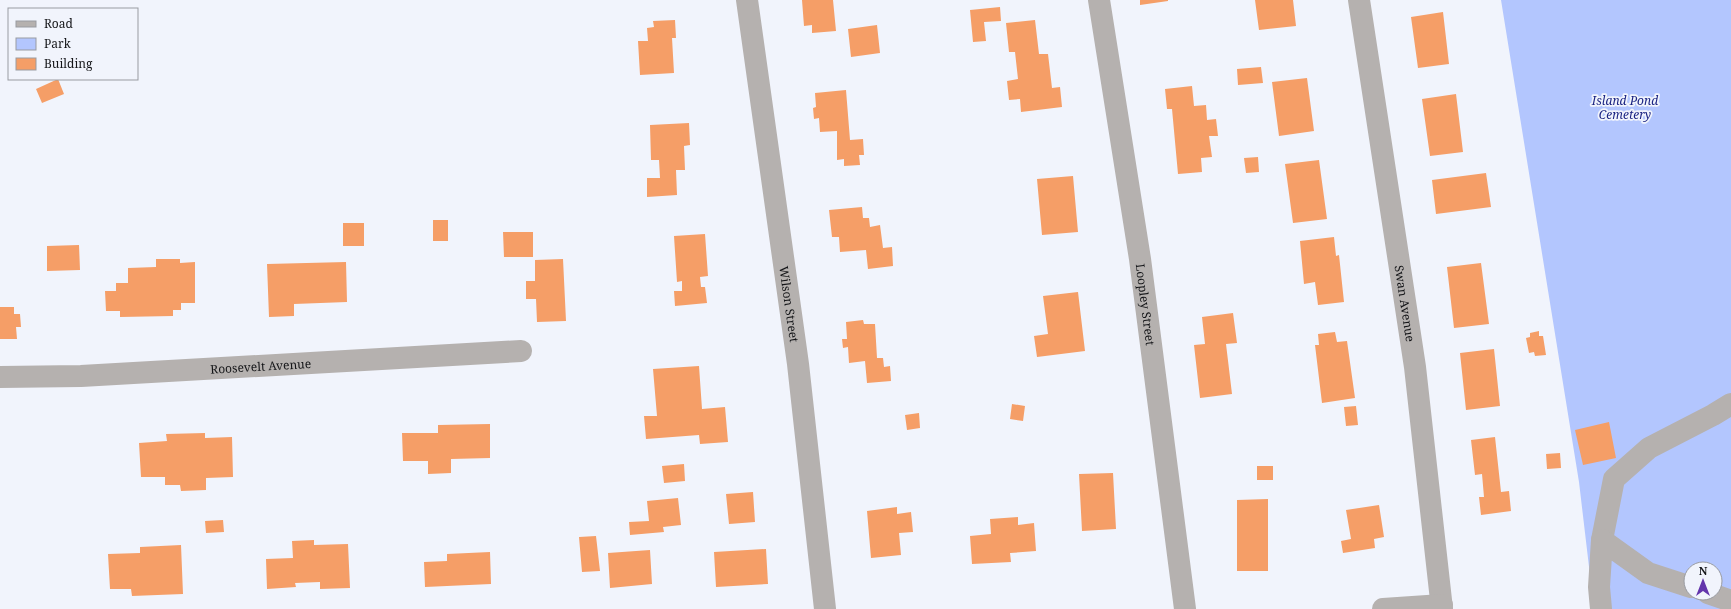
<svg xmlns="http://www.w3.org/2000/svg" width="1731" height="609" font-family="'Noto Serif',serif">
<rect width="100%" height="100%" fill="#f1f4fc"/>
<path fill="#b3c6fe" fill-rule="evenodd" d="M 1501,0 L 1731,0 L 1731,609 L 1594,609 L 1579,482 ZM 1691,569 L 1715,569 L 1715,593 L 1691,593 Z"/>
<path fill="#f59e67" d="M 802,0 L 833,0 L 836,31 L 812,33 L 812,25 L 804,26 Z
M 1140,0 L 1168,0 L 1168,1 L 1140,5 Z
M 1255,0 L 1293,0 L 1296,26 L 1259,30 Z
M 1000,7 L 1001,21 L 984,22 L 986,41 L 973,42 L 970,10 Z
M 1443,12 L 1449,64 L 1418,68 L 1411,17 Z
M 675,20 L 676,38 L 672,38 L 674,73 L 640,75 L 638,41 L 648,41 L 647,28 L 654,27 L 653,21 Z
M 1035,20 L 1039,54 L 1048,54 L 1052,88 L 1060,87 L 1062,107 L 1021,112 L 1020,99 L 1009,100 L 1007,81 L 1018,79 L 1015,52 L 1009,52 L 1006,23 Z
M 877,25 L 880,53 L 851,57 L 848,29 Z
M 1261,67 L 1263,83 L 1238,85 L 1237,69 Z
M 1307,78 L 1314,131 L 1279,136 L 1272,82 Z
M 58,79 L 64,94 L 42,103 L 36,89 Z
M 1192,86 L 1194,106 L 1206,105 L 1207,120 L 1216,119 L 1218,136 L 1209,136 L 1212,157 L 1201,158 L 1202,172 L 1178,174 L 1172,109 L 1167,109 L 1165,89 Z
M 846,90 L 850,140 L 863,139 L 864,155 L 859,155 L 860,165 L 844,166 L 844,159 L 837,160 L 837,131 L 820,132 L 819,118 L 814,119 L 813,108 L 816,107 L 815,93 Z
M 1456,94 L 1463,152 L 1430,156 L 1422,99 Z
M 689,123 L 690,145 L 684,146 L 685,170 L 676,170 L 677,195 L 647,197 L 647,178 L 660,178 L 659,160 L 651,160 L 650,125 Z
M 1258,157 L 1259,172 L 1246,173 L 1244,158 Z
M 1319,160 L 1327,219 L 1293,223 L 1285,164 Z
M 1486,173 L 1491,207 L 1436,214 L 1432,180 Z
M 1073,176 L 1078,232 L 1042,235 L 1037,179 Z
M 862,207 L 863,218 L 869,218 L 870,227 L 880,225 L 883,248 L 892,247 L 893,266 L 868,269 L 866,250 L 840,252 L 839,237 L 832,237 L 829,210 Z
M 433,220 L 448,220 L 448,241 L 433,241 Z
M 343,223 L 364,223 L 364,246 L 343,246 Z
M 503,232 L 533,232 L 533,257 L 504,257 Z
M 705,234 L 708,276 L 700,277 L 701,287 L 705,287 L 707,303 L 675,306 L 674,291 L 682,291 L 682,281 L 677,282 L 674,236 Z
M 1334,237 L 1336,256 L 1339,255 L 1344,302 L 1318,305 L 1315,282 L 1304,284 L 1300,241 Z
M 79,245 L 80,270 L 47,271 L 47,246 Z
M 156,259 L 180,259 L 180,263 L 195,262 L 195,303 L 181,303 L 181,310 L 173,310 L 173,316 L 120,317 L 120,311 L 106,311 L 105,291 L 116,291 L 116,283 L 128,283 L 128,268 L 156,267 Z
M 563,259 L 566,321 L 537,322 L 536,299 L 526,299 L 526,281 L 535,281 L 535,260 Z
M 346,262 L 347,302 L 294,304 L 294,316 L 269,317 L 267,264 Z
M 1481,263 L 1489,324 L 1454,328 L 1447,267 Z
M 1078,292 L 1085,351 L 1037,357 L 1034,336 L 1048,334 L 1043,296 Z
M 0,307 L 14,307 L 14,314 L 20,314 L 21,327 L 16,327 L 17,339 L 0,339 Z
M 1233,313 L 1237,343 L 1226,344 L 1232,394 L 1200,398 L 1194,345 L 1205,344 L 1202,317 Z
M 863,320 L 864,324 L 875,324 L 877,358 L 883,358 L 884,367 L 890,366 L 891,381 L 867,383 L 865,361 L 849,363 L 848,347 L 843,348 L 842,339 L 847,339 L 846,322 Z
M 1539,331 L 1539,336 L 1543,336 L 1546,355 L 1535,356 L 1534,352 L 1529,353 L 1526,338 L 1530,337 L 1530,333 Z
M 1335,332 L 1337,342 L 1347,341 L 1355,398 L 1322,403 L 1315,345 L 1319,345 L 1318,334 Z
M 1494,349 L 1500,406 L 1466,410 L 1460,353 Z
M 699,366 L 702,409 L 725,407 L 728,442 L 700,444 L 699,435 L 646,439 L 644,416 L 657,416 L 653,369 Z
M 1012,404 L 1025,406 L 1023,421 L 1010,419 Z
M 1356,406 L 1358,425 L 1346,426 L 1344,407 Z
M 919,413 L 920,428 L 907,430 L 905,415 Z
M 1609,422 L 1616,458 L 1583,465 L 1575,430 Z
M 490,424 L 490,458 L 451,459 L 451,473 L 428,474 L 428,461 L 403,461 L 402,433 L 438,433 L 438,425 Z
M 205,433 L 205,438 L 232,437 L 233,477 L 206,478 L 206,490 L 181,491 L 180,485 L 165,485 L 165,477 L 141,477 L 139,443 L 167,441 L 166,434 Z
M 1495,437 L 1501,492 L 1509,491 L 1511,511 L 1481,515 L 1479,497 L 1484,497 L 1482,474 L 1475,475 L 1471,440 Z
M 1560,453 L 1561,468 L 1547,469 L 1546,454 Z
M 684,464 L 685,481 L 664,483 L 662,466 Z
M 1257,466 L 1273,466 L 1273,480 L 1257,480 Z
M 1113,473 L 1116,529 L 1082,531 L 1079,474 Z
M 753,492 L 755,522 L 729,524 L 726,494 Z
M 678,498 L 681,525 L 663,527 L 664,532 L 630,535 L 629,522 L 649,521 L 647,501 Z
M 1268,499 L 1268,571 L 1237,571 L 1237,500 Z
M 1379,505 L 1384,537 L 1374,539 L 1375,548 L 1343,553 L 1341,541 L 1351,539 L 1346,510 Z
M 897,507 L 897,514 L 911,512 L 913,532 L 899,533 L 901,555 L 871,558 L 867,511 Z
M 1018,517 L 1018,525 L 1034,523 L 1036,551 L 1010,553 L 1011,562 L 972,564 L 970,536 L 991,534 L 990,519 Z
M 223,520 L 224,532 L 206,533 L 205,521 Z
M 596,536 L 600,571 L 582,572 L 579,537 Z
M 314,540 L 314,545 L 348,544 L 350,588 L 320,589 L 320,582 L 295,583 L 296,587 L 267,589 L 266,559 L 293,558 L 292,541 Z
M 181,545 L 183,594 L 132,596 L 131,589 L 110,589 L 108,554 L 140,553 L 140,547 Z
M 766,549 L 768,584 L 716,587 L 714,552 Z
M 650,550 L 652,584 L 610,588 L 608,553 Z
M 490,552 L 491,584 L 425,587 L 424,562 L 447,561 L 447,554 Z"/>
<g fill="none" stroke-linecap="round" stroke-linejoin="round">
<g stroke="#b5b1af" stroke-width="22">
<path id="s1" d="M 747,0 L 798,364 L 825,609"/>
<path id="s2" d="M 1099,0 L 1140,259 L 1185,609"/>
<path id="s3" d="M 1359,0 L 1415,367 L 1442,609"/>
<path id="s4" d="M 0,377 L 81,376 L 521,351"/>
<path d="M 1602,540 L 1614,479 L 1649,448 L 1713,415 L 1731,404"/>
<path d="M 1708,593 L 1731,601"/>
<path d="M 1383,609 L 1442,605"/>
<path d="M 1601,609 L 1599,587 L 1602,540 L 1648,573 L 1691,587"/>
</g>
</g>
<g text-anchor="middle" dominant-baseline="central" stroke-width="3.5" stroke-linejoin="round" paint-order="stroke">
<g font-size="12" font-style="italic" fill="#1b2483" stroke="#f1f4fc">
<text x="1625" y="100">Island Pond<tspan x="1625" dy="14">Cemetery</tspan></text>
</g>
<g font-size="12" fill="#141518" stroke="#f1f4fc">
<text stroke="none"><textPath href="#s1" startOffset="307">Wilson Street</textPath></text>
<text stroke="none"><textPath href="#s2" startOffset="308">Loopley Street</textPath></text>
<text stroke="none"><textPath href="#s3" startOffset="307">Swan Avenue</textPath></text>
<text stroke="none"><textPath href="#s4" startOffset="261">Roosevelt Avenue</textPath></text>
</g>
</g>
<rect x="8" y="8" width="130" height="72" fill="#f1f4fc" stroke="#999ba1"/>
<rect x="16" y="21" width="20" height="6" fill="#b5b1af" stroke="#999ba1"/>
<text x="44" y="28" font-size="12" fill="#141518">Road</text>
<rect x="16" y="38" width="20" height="12" fill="#b3c6fe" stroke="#999ba1"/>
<text x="44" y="48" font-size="12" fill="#141518">Park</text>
<rect x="16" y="58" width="20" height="12" fill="#f59e67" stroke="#999ba1"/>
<text x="44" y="68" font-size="12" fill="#141518">Building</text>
<g transform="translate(1703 581)"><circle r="19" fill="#f1f4fc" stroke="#999ba1"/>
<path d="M0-3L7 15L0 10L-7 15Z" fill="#6335ac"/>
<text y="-6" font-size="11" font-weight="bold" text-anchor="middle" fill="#141518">N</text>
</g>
</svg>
